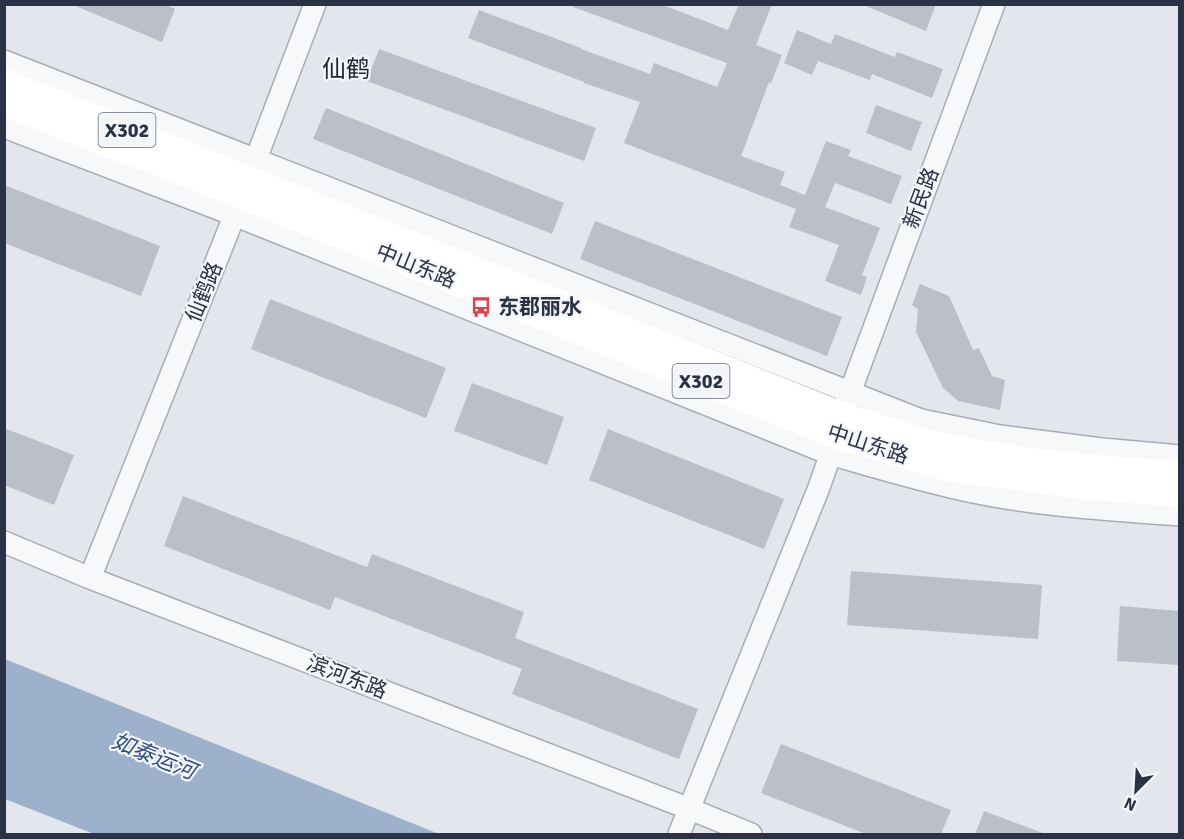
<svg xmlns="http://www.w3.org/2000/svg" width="1184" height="839" font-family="Signika,'Noto Sans SC',sans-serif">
<rect width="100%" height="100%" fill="#e3e6ec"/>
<path fill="#9db1cd" d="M 5,659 L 439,834 L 94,834 L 5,799 Z"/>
<path fill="#babfca" d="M 71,4 L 164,4 L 175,9 L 162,42 Z
M 574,4 L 660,4 L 728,30 L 739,4 L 772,4 L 756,45 L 782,55 L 771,83 L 769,82 L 741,156 L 785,172 L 780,185 L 805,195 L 826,141 L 851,150 L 848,156 L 902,176 L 891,204 L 835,183 L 825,207 L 880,228 L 862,275 L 867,277 L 861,295 L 825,281 L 839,245 L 789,227 L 796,209 L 624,143 L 640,102 L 584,83 L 584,82 L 468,38 L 479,10 L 581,48 L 581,49 L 650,74 L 654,63 L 717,87 L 727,63 L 573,7 Z
M 861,4 L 936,4 L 926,31 Z
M 797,30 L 831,44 L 835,34 L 895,57 L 897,52 L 943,69 L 932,98 L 872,74 L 870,80 L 818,61 L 812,75 L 784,63 Z
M 379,49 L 596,128 L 584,161 L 367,81 Z
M 876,105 L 922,122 L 911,151 L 866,133 Z
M 326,108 L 564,203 L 552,234 L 313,139 Z
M 4,185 L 160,246 L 141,296 L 4,243 Z
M 595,221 L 842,317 L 827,356 L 580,259 Z
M 920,284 L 949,296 L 973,350 L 979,348 L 992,376 L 1005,380 L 1000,410 L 958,401 L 943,388 L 916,332 L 918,309 L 912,305 Z
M 270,299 L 446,368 L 426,418 L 251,349 Z
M 472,383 L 564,417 L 547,465 L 454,431 Z
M 4,428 L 74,455 L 54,505 L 4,485 Z
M 608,429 L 784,499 L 764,549 L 589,480 Z
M 183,496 L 367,567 L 372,554 L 524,612 L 515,638 L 698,709 L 679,759 L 512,694 L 522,669 L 335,597 L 330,610 L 164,546 Z
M 851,571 L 1042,585 L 1038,639 L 847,625 Z
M 1120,606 L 1179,611 L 1179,665 L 1117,661 Z
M 781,744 L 951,810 L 941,834 L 866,834 L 761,793 Z
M 984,811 L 1043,833 L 1043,834 L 975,834 Z"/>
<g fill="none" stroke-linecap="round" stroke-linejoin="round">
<g stroke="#a8acb7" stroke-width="24">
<path id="minor" d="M 4,61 L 921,420 L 1000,436 L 1102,449 L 1180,456
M 4,127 L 234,215 L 830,454 C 878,468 925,482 973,492 C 1040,506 1111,510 1180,515
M 251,172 L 315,4
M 845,406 L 994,4
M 4,542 L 90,578 L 690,809 L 751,834
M 90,578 L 239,204
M 679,834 L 818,490 L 835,442"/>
</g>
<g stroke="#a2a9b9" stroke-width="28">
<path id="major" d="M 4,82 L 842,415 C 877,427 912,439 948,447 C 1023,463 1103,469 1180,474
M 4,103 L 242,196 L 838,436 L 947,468 L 1082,486 L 1180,494"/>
</g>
<use href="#minor" stroke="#f7f8fa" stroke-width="21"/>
<use href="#major" stroke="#fff" stroke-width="26"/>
</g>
<defs>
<g id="bus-bare" transform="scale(1.62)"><path d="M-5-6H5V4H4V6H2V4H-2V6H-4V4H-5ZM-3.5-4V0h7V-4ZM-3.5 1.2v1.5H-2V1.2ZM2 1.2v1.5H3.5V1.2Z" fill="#d54450" stroke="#f4f5f9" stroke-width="2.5" paint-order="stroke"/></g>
</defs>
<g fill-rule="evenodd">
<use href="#bus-bare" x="481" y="307"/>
</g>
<g text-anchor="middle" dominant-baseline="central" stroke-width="4.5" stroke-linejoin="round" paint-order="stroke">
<g fill="#f4f5f9" stroke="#676c7c" stroke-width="1.5">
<rect x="98.5" y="113" width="57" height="34" rx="4.5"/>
<rect x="672.5" y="364" width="57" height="34" rx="4.5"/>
</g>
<g font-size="20" font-weight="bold" fill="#2a3246">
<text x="127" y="130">X302</text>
<text x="701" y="381">X302</text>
</g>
<g font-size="21" fill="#2a3246" stroke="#f4f5f9">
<text transform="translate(921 198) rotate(-69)">新民路</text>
<text transform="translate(416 266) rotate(22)">中山东路</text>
<text transform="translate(204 292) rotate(-68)">仙鹤路</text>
<text transform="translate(868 444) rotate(18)">中山东路</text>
<text transform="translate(347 677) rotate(21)">滨河东路</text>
</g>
<g font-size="21" font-weight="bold" fill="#2a3246" stroke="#f4f5f9" text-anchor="start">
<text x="498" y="307">东郡丽水</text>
</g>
<g font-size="22" font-style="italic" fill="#324e7c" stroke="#f4f5f9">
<text transform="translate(154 756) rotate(22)">如泰运河</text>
</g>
<g font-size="24" fill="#1c2337" stroke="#f4f5f9">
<text x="346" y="69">仙鹤</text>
</g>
</g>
<rect width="1184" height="839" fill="none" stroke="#2a3246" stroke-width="12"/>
<g transform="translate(1136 791) rotate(204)" stroke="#f4f5f9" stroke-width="4.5" paint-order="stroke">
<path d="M0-4.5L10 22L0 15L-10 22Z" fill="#2a3246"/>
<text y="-9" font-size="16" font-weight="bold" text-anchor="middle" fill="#2a3246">N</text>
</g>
</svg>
